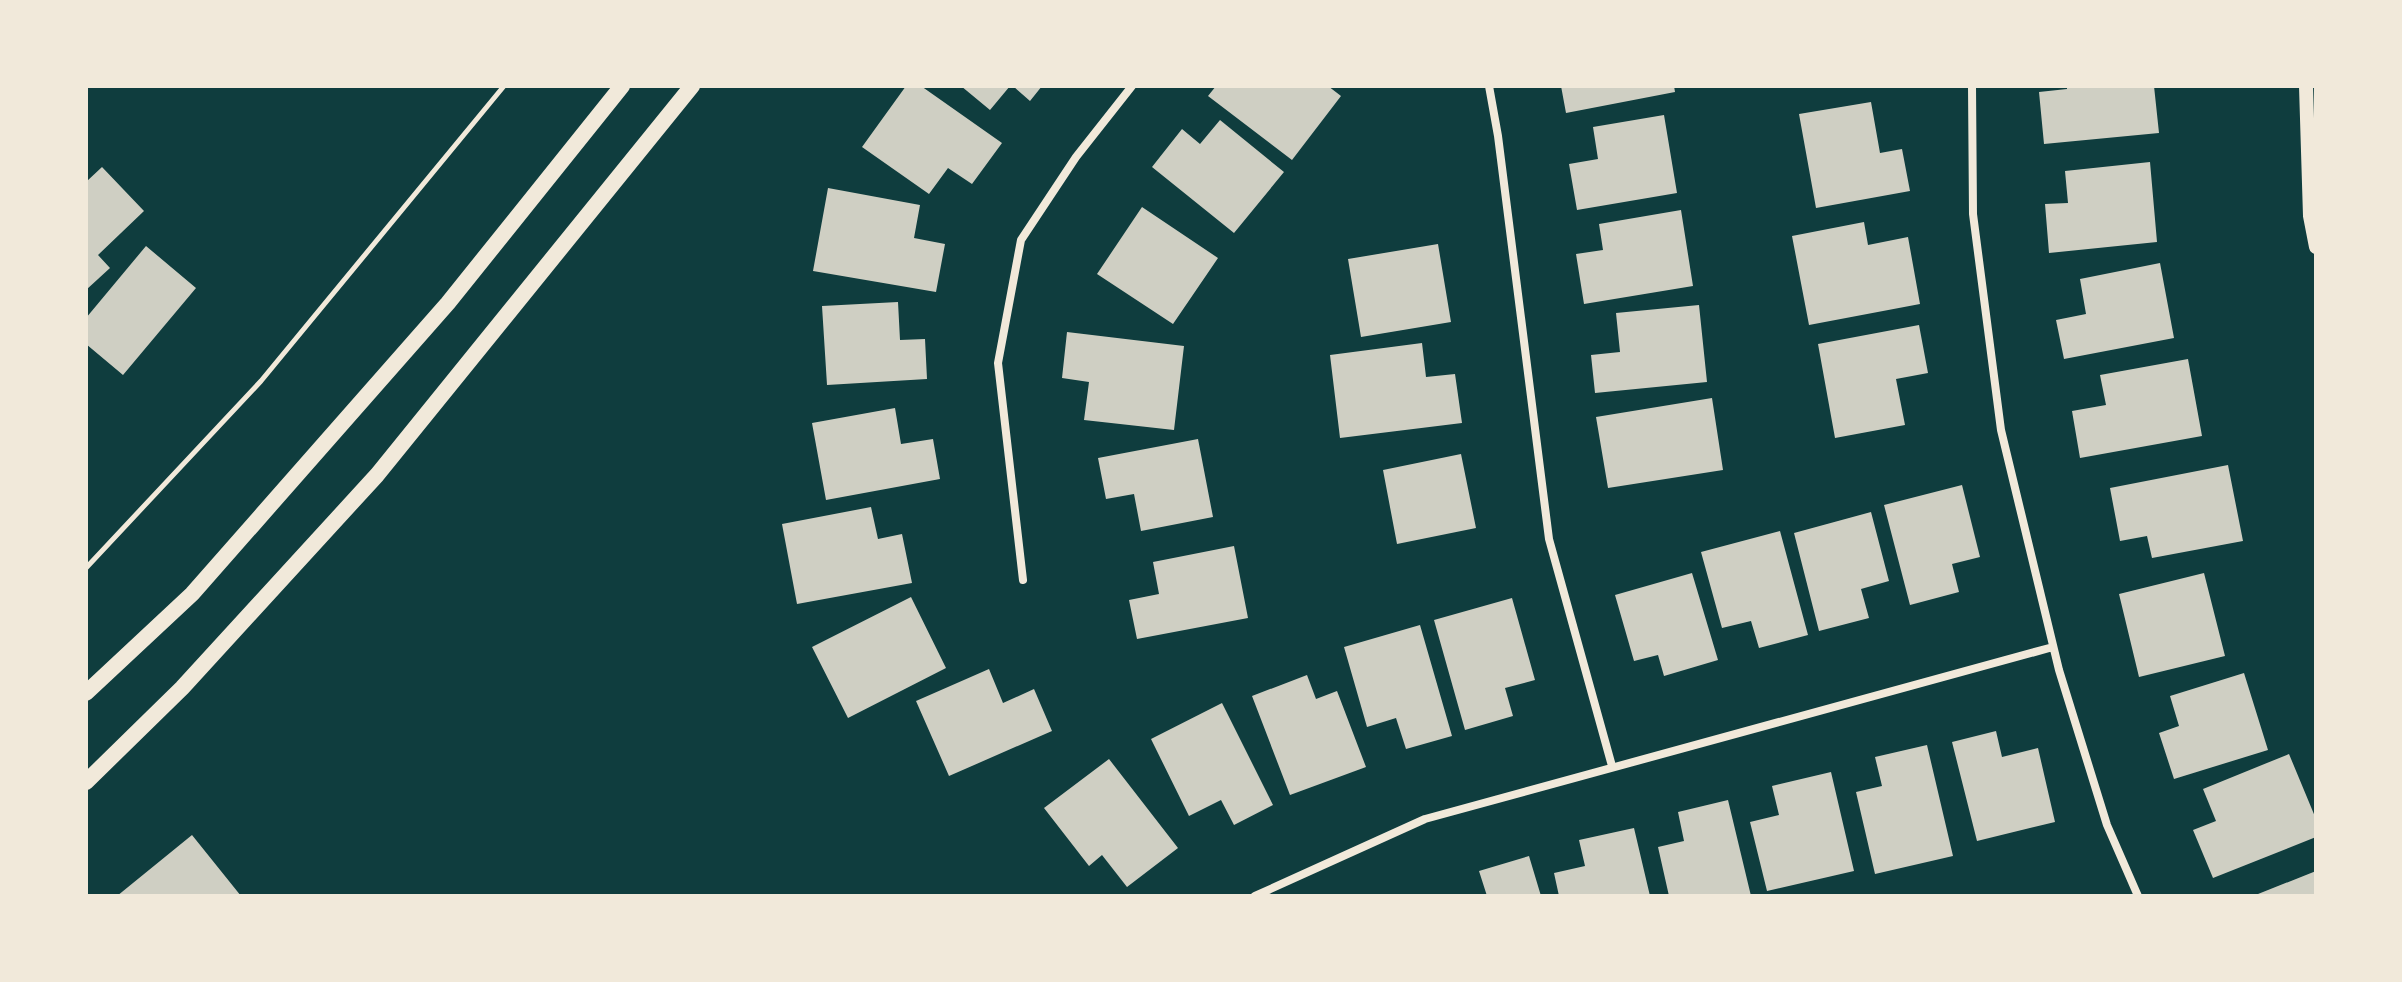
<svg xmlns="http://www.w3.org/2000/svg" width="2402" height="982" font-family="Jost,sans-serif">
<rect width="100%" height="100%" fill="#0f3d3e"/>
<path fill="#cfcfc3" d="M 906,86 L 921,86 L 1002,143 L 972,184 L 948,168 L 929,194 L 862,147 Z
M 961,86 L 1010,86 L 990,110 Z
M 1013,86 L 1042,86 L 1030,101 Z
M 1216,86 L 1328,86 L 1341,96 L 1292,160 L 1208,96 Z
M 1561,86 L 1674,86 L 1675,92 L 1566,113 Z
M 2067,86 L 2154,86 L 2159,133 L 2044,144 L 2039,92 L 2067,89 Z
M 1871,102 L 1880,153 L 1902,149 L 1910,191 L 1816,208 L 1799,114 Z
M 1664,115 L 1677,193 L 1577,210 L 1569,164 L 1598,159 L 1593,127 Z
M 1220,120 L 1284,172 L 1234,233 L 1152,167 L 1182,129 L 1200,144 Z
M 2150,162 L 2157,242 L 2049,253 L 2045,204 L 2068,203 L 2065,171 Z
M 102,167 L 144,211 L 98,255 L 110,268 L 86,290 L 86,182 Z
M 828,188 L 920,205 L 914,238 L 945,244 L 936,292 L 813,271 Z
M 1142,207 L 1218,258 L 1173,324 L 1097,274 Z
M 1681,210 L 1693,286 L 1584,304 L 1576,254 L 1603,250 L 1599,224 Z
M 1864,222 L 1868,245 L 1908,237 L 1920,304 L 1809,325 L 1792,236 Z
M 1438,244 L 1451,322 L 1361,337 L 1348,259 Z
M 146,246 L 196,288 L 123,375 L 86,344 L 86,318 Z
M 2160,263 L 2174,338 L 2064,359 L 2056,320 L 2086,314 L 2080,279 Z
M 898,302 L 900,340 L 925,339 L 927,379 L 827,385 L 822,306 Z
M 1699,305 L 1707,382 L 1595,393 L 1591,355 L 1620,352 L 1616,313 Z
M 1919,325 L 1928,373 L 1896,379 L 1905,425 L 1835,438 L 1818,344 Z
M 1067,332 L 1184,346 L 1174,430 L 1084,420 L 1089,382 L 1062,378 Z
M 1422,343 L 1426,377 L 1455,374 L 1462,423 L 1340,438 L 1330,355 Z
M 2188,359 L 2202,436 L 2080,458 L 2072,411 L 2106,405 L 2100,375 Z
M 1712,398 L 1723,470 L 1608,488 L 1596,417 Z
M 895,408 L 901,444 L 933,439 L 940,479 L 826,500 L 812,423 Z
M 1198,439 L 1213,517 L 1141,531 L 1134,494 L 1106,499 L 1098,458 Z
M 1461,454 L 1476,528 L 1397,544 L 1383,470 Z
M 2228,465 L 2243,541 L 2152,558 L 2147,536 L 2120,541 L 2110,488 Z
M 1962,485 L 1980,557 L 1952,564 L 1959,592 L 1910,605 L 1884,505 Z
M 871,507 L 878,539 L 902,534 L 912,583 L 797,604 L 782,524 Z
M 1871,512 L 1889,581 L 1861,589 L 1869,618 L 1819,631 L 1794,533 Z
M 1780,531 L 1808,635 L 1759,648 L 1751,621 L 1722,628 L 1701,552 Z
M 1234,546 L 1248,618 L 1137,639 L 1129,600 L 1159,594 L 1153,562 Z
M 1692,573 L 1718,660 L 1664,676 L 1658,655 L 1634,661 L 1615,595 Z
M 2204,573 L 2225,656 L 2139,677 L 2119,594 Z
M 911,597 L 946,668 L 848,718 L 812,647 Z
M 1512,598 L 1535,680 L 1505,688 L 1513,716 L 1465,730 L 1434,620 Z
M 1420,625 L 1452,736 L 1406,749 L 1396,718 L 1367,727 L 1344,647 Z
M 989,669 L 1003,703 L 1034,689 L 1052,731 L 949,776 L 916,701 Z
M 2244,673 L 2268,750 L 2174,779 L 2159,733 L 2179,726 L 2170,696 Z
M 1307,675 L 1316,699 L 1337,691 L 1366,767 L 1290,795 L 1252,696 Z
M 1222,703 L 1273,805 L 1234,825 L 1221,800 L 1189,816 L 1151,739 Z
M 1996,731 L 2002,757 L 2038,748 L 2055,822 L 1977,841 L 1952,742 Z
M 1927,745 L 1953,856 L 1875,874 L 1856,792 L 1882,786 L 1875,757 Z
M 2289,754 L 2316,819 L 2316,837 L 2213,878 L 2193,830 L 2216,821 L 2203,789 Z
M 1109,759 L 1178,848 L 1127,887 L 1102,855 L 1089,866 L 1044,808 Z
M 1831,772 L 1854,871 L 1767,891 L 1750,822 L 1779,815 L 1772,786 Z
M 1728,800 L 1751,896 L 1669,896 L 1658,847 L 1684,841 L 1678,812 Z
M 1634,828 L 1650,896 L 1559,896 L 1554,873 L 1585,866 L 1579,840 Z
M 192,835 L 241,896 L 117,896 Z
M 1529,856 L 1541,896 L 1487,896 L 1479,871 Z
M 2316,871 L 2316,896 L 2253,896 Z"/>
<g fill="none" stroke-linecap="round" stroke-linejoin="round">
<path stroke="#f1e9da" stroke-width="5" d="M 86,568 L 261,381 L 504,86"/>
<path stroke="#f1e9da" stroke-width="8" d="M 1489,86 L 1498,136 L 1549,539 L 1612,766
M 1972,86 L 1973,214 L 2001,430 L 2059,670 L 2107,825 L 2138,896
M 1023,580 L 998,363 L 1021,240 L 1076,157 L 1132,86
M 1255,896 L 1425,819 L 2053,647"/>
<path stroke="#f1e9da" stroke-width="14" d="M 2306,86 L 2310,216 L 2316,247"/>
<path stroke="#f1e9da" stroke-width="16" d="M 86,693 L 192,594 L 448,303 L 622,86
M 86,782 L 182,688 L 377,475 L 692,86"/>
</g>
<rect width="2402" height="982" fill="none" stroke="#f1e9da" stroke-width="176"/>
</svg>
